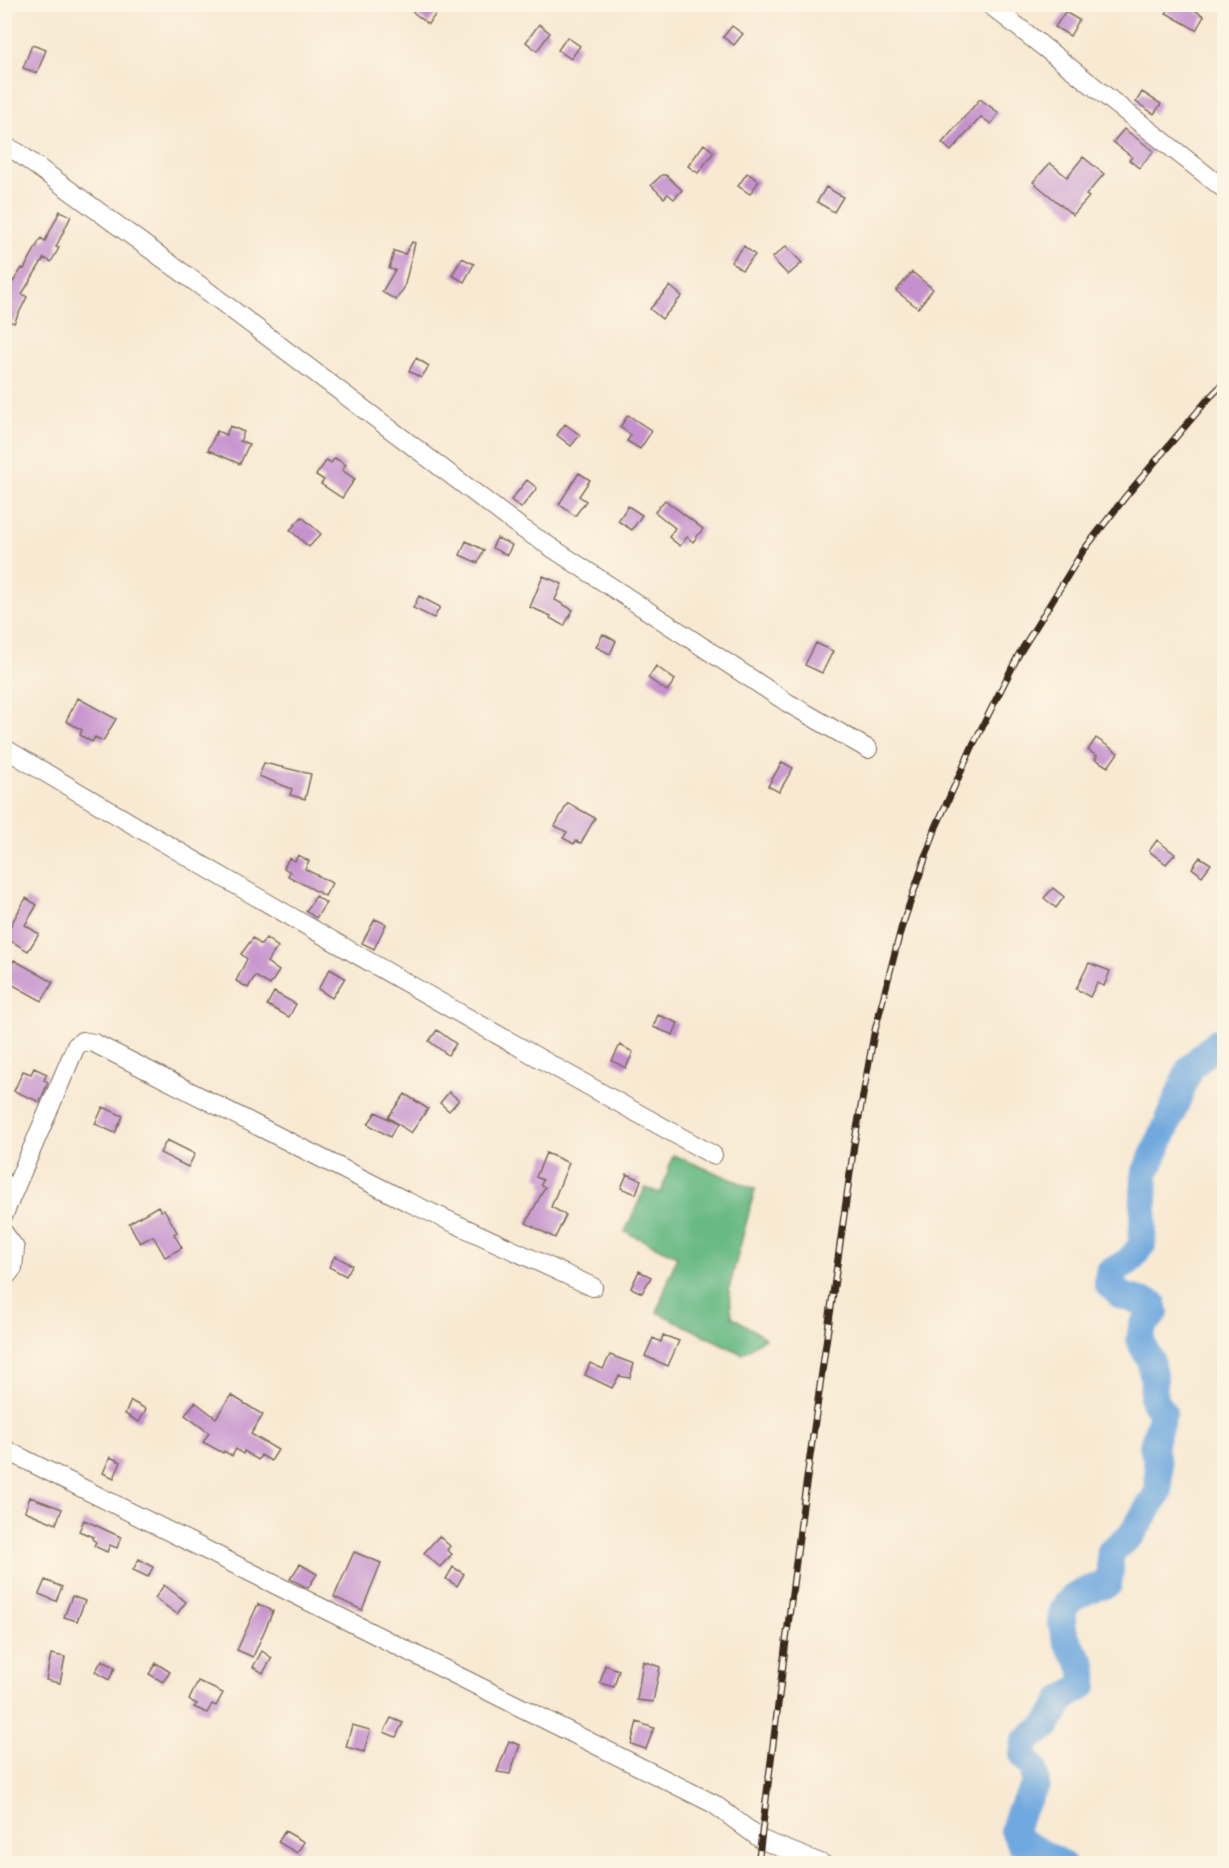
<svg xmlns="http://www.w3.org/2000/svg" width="1229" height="1868" font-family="Vollkorn,serif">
<rect width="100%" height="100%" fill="#fcf5e5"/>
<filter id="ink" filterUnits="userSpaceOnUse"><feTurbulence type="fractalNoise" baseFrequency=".0167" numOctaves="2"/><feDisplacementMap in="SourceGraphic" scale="12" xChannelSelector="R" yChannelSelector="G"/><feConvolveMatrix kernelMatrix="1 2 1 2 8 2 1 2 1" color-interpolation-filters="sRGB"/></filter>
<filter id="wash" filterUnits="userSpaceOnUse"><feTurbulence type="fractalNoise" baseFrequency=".008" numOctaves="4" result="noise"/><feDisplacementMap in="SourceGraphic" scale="24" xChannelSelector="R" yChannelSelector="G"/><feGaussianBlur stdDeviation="1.35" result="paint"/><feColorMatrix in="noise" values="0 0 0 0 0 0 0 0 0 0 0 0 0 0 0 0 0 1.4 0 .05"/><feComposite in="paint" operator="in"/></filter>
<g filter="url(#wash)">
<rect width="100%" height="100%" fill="#f8e9d2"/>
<path fill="#68b984" stroke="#527251" stroke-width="1.5" d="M 673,1155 L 755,1189 L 729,1289 L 732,1316 L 765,1338 L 742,1354 L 657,1312 L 677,1256 L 625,1232 L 645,1188 L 661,1193 Z"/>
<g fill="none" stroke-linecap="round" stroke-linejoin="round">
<path stroke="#70a9df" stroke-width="28" d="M 1062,1864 L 1019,1841 L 1014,1830 L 1020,1811 L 1036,1785 L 1034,1769 L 1023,1754 L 1025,1741 L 1047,1726 L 1062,1700 L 1084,1685 C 1084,1680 1085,1672 1083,1667 C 1080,1658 1072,1651 1068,1643 C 1050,1603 1074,1593 1108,1584 L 1110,1570 L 1110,1552 L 1132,1534 L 1159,1491 L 1158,1466 L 1153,1446 L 1163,1413 L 1153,1400 L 1154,1380 L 1150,1359 L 1140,1341 L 1142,1327 L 1155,1312 L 1153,1304 L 1122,1296 L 1108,1284 L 1109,1273 L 1129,1261 L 1142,1245 L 1145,1174 L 1166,1127 L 1190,1068 L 1217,1042 L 1224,1041"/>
</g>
<g id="blocks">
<path fill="#c490cd" d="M 403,4 L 423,4 L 436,14 L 428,24 Z
M 1172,4 L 1185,4 L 1204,16 L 1196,30 L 1166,13 Z
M 1065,12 L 1079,20 L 1070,36 L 1055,27 Z
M 539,24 L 550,33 L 537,51 L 526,42 Z
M 732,26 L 743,34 L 734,45 L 723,37 Z
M 567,37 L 580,46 L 571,59 L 558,50 Z
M 32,45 L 46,50 L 37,73 L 23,68 Z
M 1142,92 L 1161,104 L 1154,114 L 1136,102 Z
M 980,99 L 999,113 L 991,124 L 981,117 L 951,151 L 942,143 Z
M 1124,129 L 1154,151 L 1139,168 L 1129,160 L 1132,157 L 1113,142 Z
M 704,144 L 714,152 L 698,173 L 688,166 Z
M 1083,157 L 1104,174 L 1086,195 L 1089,197 L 1073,215 L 1033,182 L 1050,163 L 1067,177 Z
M 747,173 L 759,181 L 750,194 L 738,186 Z
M 662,175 L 666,175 L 682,190 L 674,199 L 668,194 L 664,198 L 651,185 Z
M 826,187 L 843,197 L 834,212 L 817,202 Z
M 60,211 L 71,216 L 56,247 L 59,248 L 51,262 L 44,258 L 22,294 L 27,297 L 14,323 L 4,319 L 4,296 L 22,268 L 24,269 L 41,238 L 45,241 Z
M 412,242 L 415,243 L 404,288 L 396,300 L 382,292 L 395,270 L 389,269 L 394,251 L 405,254 Z
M 744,246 L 755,255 L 742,270 L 731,262 Z
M 786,246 L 802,263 L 788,275 L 772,258 Z
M 462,258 L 474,264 L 464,282 L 452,275 Z
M 912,272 L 933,289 L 918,308 L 896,291 Z
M 670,286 L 682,296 L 662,319 L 650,309 Z
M 416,358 L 429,366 L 421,378 L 409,371 Z
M 628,415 L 652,431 L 640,449 L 627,441 L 631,435 L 620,427 Z
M 565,424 L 580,435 L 571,446 L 557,435 Z
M 230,426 L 244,432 L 240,441 L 249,444 L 240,464 L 208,450 L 217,431 L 226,435 Z
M 335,458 L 346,465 L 342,470 L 355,479 L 342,498 L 321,484 L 324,480 L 316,475 L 327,460 L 331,463 Z
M 579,473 L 590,480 L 579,496 L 586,501 L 575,516 L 559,504 Z
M 527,480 L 537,488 L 521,508 L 511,500 Z
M 665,500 L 703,529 L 693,542 L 687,537 L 680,546 L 669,537 L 675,528 L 655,512 Z
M 628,506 L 642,515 L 632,530 L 618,521 Z
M 302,517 L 321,534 L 309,547 L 290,530 Z
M 497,538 L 512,545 L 507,555 L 492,548 Z
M 466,541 L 484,550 L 478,563 L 460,555 Z
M 543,576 L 562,584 L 555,600 L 573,610 L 564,626 L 550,618 L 551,616 L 530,607 Z
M 419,596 L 440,607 L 434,618 L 413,608 Z
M 603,634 L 616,641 L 610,654 L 596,647 Z
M 816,643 L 833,651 L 822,673 L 805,665 Z
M 656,666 L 675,680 L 667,691 L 648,678 Z
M 78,698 L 116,719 L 103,741 L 95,737 L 92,742 L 80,735 L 82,730 L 66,721 Z
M 1096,738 L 1118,753 L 1108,767 L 1095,759 L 1097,756 L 1088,750 Z
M 782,762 L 793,768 L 779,792 L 768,786 Z
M 264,763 L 311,774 L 305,799 L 290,795 L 292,789 L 259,776 Z
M 568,803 L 595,818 L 581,843 L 576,841 L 574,844 L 563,838 L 567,832 L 555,826 Z
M 1157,840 L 1175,854 L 1166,864 L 1149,851 Z
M 298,855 L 309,861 L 305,869 L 332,883 L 325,896 L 288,876 L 290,872 L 284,868 L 289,858 L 295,861 Z
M 1200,857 L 1211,864 L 1202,876 L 1192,868 Z
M 1053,888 L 1064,897 L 1056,908 L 1044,898 Z
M 316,896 L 326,903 L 316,918 L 306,911 Z
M 26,898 L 37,905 L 25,925 L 39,934 L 28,951 L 4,937 Z
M 375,919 L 386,924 L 374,949 L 362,943 Z
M 253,938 L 261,945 L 266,938 L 278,947 L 267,962 L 279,971 L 270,985 L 255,976 L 248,988 L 236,981 L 247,959 L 241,954 Z
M 14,960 L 53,982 L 42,1001 L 4,980 Z
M 1089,963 L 1110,971 L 1104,986 L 1097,983 L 1090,997 L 1076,989 Z
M 330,969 L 345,978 L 332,998 L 318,989 Z
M 274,992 L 296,1004 L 289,1017 L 267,1005 Z
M 658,1015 L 678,1023 L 673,1035 L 653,1027 Z
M 437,1030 L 456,1044 L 448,1055 L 429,1041 Z
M 620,1045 L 633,1052 L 626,1068 L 612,1061 Z
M 34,1068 L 47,1074 L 44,1080 L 48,1082 L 40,1102 L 14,1091 L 23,1071 L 31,1074 Z
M 449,1092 L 459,1100 L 449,1111 L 440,1103 Z
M 405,1094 L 428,1109 L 411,1133 L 388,1117 Z
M 103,1107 L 123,1116 L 115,1133 L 95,1124 Z
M 376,1112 L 397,1124 L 390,1137 L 368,1124 Z
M 167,1140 L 195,1154 L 188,1167 L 160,1153 Z
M 546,1153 L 569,1163 L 551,1207 L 566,1215 L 555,1238 L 526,1223 L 545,1187 L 541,1185 L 543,1180 L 536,1177 Z
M 627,1174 L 641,1180 L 636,1194 L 621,1188 Z
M 158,1206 L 161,1211 L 164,1209 L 177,1232 L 174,1234 L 182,1248 L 165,1257 L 153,1236 L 140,1243 L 129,1223 Z
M 335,1256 L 352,1265 L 346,1276 L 329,1267 Z
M 639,1271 L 651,1277 L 642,1293 L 631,1288 Z
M 663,1335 L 679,1341 L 668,1366 L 645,1356 L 653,1338 L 661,1342 Z
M 610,1355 L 634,1364 L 630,1378 L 619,1376 L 612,1388 L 585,1375 L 590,1363 L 603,1369 Z
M 231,1395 L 263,1415 L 251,1434 L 278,1450 L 271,1461 L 261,1455 L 258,1460 L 244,1451 L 243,1454 L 236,1449 L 232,1456 L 224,1451 L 223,1453 L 203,1442 L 209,1433 L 185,1415 L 195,1402 L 216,1418 Z
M 131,1401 L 146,1409 L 139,1422 L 125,1414 Z
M 110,1457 L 121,1462 L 114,1478 L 103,1473 Z
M 30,1497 L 62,1509 L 56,1524 L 25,1511 Z
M 84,1520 L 121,1537 L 117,1548 L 110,1545 L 107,1552 L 94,1546 L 96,1542 L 92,1539 L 93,1537 L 79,1531 Z
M 439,1536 L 450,1546 L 447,1550 L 452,1554 L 440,1567 L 424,1553 Z
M 354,1552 L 381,1563 L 362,1610 L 334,1597 Z
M 139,1559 L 153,1567 L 148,1577 L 133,1570 Z
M 300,1564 L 317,1574 L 308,1588 L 290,1579 Z
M 453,1567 L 464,1574 L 457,1586 L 446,1579 Z
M 45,1580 L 62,1587 L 56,1601 L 39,1594 Z
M 164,1585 L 186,1602 L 177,1614 L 155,1598 Z
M 72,1596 L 85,1601 L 77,1621 L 64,1617 Z
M 258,1604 L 273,1611 L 253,1657 L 237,1650 Z
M 262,1651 L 272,1658 L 263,1673 L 253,1667 Z
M 51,1654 L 65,1657 L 60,1683 L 46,1680 Z
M 102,1660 L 115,1668 L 109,1680 L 95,1672 Z
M 643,1661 L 660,1667 L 653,1702 L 637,1700 Z
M 156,1663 L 170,1672 L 163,1682 L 149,1674 Z
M 605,1665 L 619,1670 L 614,1687 L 600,1683 Z
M 198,1681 L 223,1693 L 216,1706 L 212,1704 L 207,1713 L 194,1707 L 197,1704 L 189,1700 Z
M 391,1718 L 403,1723 L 396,1737 L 384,1732 Z
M 637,1722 L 654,1728 L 646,1749 L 631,1744 Z
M 352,1725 L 370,1730 L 364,1752 L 346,1747 Z
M 509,1741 L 520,1745 L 510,1774 L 497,1772 Z
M 285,1831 L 304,1842 L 297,1853 L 278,1842 Z"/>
</g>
</g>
<g filter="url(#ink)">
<use href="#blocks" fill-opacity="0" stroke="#7d6d5d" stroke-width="1.5"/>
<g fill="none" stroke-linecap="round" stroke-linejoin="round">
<g stroke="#7d6d5d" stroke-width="20">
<path id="street" d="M 989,4 L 1224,189
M 4,146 L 17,152 L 198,284 L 520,527 L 788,703 L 868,749
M 4,748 C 238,888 474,1023 713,1155
M 4,1214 L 76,1046 L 82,1041 L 94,1043 L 406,1201 L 593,1287
M 4,1233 L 15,1248 L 13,1268 L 4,1279
M 4,1449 L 714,1804 L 762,1840 L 823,1864"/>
</g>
<use href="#street" stroke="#fff" stroke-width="18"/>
<g stroke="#3b2a1e" stroke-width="7">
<path id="rail" d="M 758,1864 L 803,1506 L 854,1145 L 874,1034 L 901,929 L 936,827 L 973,745 L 1019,654 L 1083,551 L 1126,496 L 1209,398 L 1224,383"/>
</g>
<use href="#rail" stroke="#fcf5e5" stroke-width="4.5" stroke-dasharray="14" stroke-linecap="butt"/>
</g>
</g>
<rect width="1229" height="1868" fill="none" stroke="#fcf5e5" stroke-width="24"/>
</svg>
